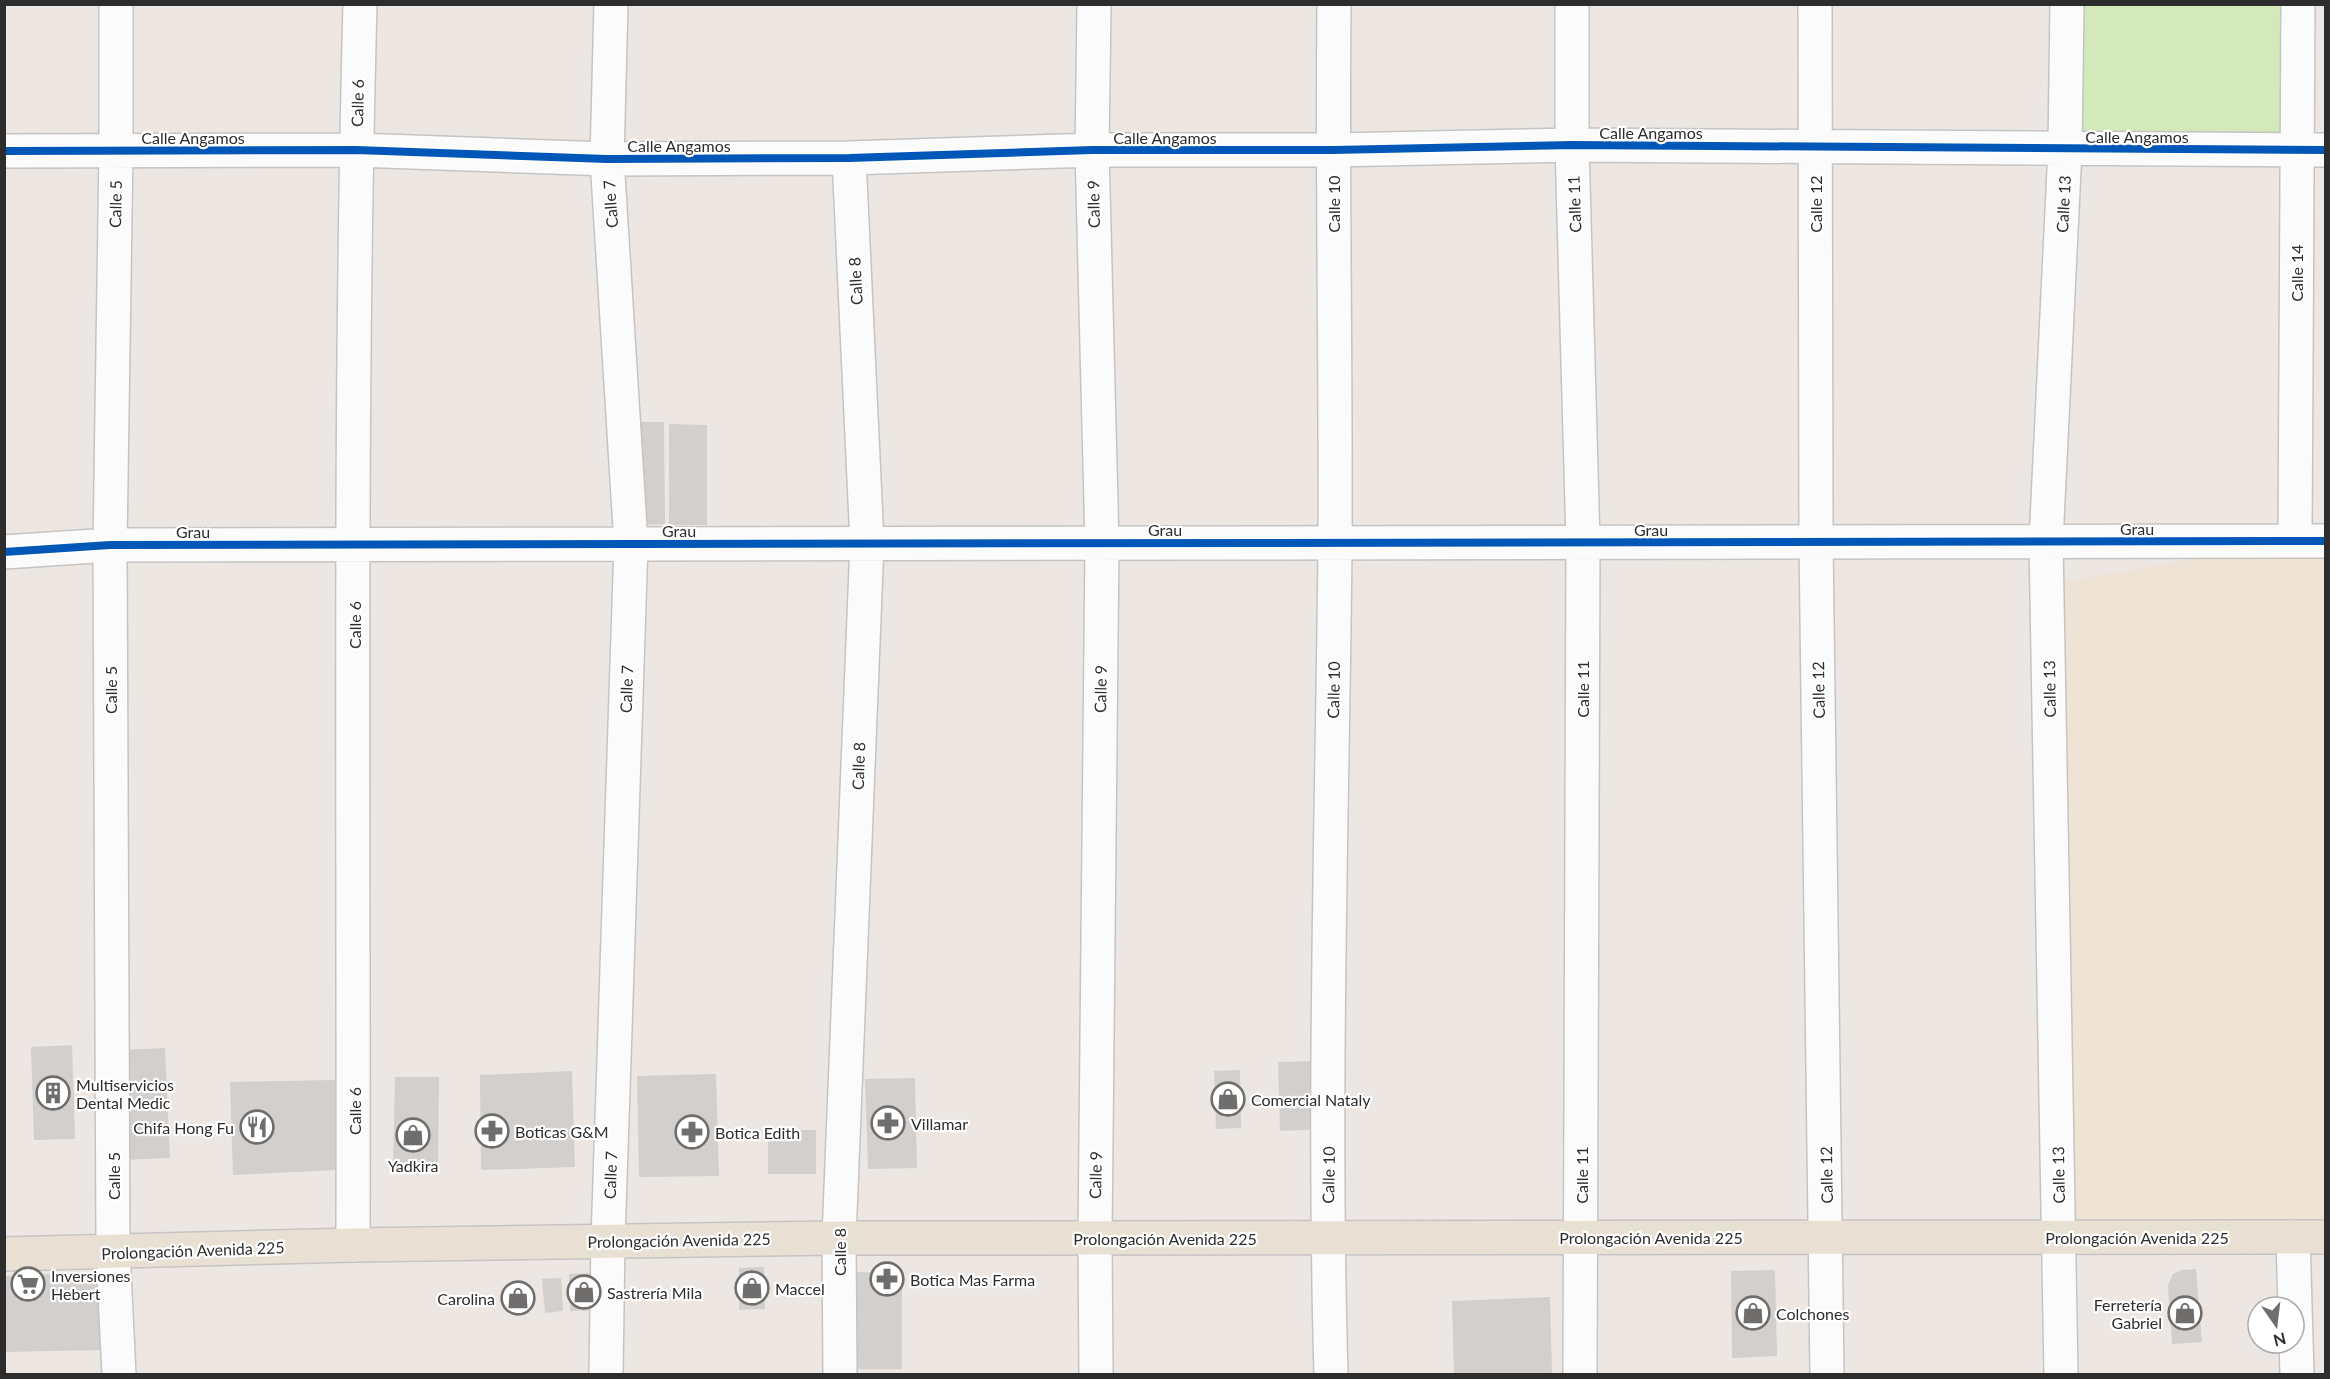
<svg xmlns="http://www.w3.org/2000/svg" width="2330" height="1379" font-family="Lato,sans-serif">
<rect width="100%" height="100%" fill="#ece7e2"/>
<path fill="#efe3d6" d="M 2295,541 L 2325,546 L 2325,1223 L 2076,1226 L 2063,582 Z"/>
<path fill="#d4e9b9" d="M 2080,5 L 2288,5 L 2290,136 L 2081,136 Z"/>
<path fill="#d2cfcc" d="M 631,422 L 664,422 L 665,524 L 632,525 Z
M 669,424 L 707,425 L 707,525 L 669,525 Z
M 72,1045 L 75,1139 L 34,1140 L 31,1047 Z
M 165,1048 L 170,1158 L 123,1160 L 118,1050 Z
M 1322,1061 L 1324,1129 L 1280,1131 L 1278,1062 Z
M 1240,1070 L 1241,1128 L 1216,1129 L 1214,1071 Z
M 572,1071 L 575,1167 L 481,1170 L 480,1075 Z
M 716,1074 L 719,1176 L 639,1177 L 637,1076 Z
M 395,1077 L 439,1077 L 438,1167 L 393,1167 Z
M 915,1078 L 917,1168 L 868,1169 L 865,1079 Z
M 336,1080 L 338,1170 L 233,1175 L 230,1082 Z
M 768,1130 L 816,1130 L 816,1174 L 768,1174 Z
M 764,1267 L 765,1309 L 739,1310 L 739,1268 Z
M 2196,1269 L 2202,1342 L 2172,1344 L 2168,1285 L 2173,1274 L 2182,1270 Z
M 1775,1270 L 1777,1356 L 1732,1358 L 1731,1271 Z
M 102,1272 L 105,1350 L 4,1352 L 4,1276 Z
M 854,1272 L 902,1273 L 902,1369 L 854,1369 Z
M 598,1273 L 600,1310 L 570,1311 L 569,1274 Z
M 561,1278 L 563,1311 L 545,1313 L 542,1279 Z
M 508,1283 L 528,1283 L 529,1313 L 508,1312 Z
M 1550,1297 L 1552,1374 L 1454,1374 L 1452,1301 Z"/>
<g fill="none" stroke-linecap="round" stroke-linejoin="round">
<g stroke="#c5c4c3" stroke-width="36">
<path id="street" d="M 116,4 L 116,150 L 110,545 L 113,1252 L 119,1374
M 1094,4 L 1092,150 L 1102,543 L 1095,1238 L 1096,1374
M 1572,4 L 1572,145 L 1583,542 L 1580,1374
M 1815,4 L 1816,542 L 1827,1374
M 4,151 L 356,150 L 607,159 L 849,158 L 1092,150 L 1333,150 L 1572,145 L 2326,150
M 2295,541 L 2298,4
M 4,552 L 110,545 L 2326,541
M 2293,1237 L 2297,1374
M 608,1241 L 631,544 L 607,159 L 611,4
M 353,1245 C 354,832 349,418 360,4
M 840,1374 L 839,1238 L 867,543 L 849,158
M 1331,1374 C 1323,1099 1332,824 1335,548 C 1336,367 1332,186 1334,4
M 2061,1374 L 2046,542 L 2065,149 L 2067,4"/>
</g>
<g stroke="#c5c4c3" stroke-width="36">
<path id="secondary" d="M 606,1374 L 608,1241"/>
</g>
<g stroke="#c6c4c3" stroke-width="36">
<path id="primary" d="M 4,1254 L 353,1245 L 839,1238 L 2326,1237"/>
</g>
<use href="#street" stroke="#fcfbfb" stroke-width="33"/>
<use href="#secondary" stroke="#fcfbfb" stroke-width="33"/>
<use href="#primary" stroke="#e9e0d4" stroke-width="33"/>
<g stroke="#fff" stroke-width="11">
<path id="cycleway" d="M 4,151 L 356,150 L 607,159 L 849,158 L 1092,150 L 1333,150 L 1572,145 L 2326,150
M 4,552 L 110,545 L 2326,541"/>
</g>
<use href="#cycleway" stroke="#0057b8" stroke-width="8"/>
</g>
<defs>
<g id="building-ring" transform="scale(1.725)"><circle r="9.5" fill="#fff" stroke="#706e6c" stroke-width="1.5"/><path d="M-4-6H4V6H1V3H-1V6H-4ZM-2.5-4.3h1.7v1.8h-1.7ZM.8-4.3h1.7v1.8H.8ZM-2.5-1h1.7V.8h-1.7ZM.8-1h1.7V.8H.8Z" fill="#706e6c"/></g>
<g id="shop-ring" transform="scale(1.725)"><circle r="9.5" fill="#fff" stroke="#706e6c" stroke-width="1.5"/><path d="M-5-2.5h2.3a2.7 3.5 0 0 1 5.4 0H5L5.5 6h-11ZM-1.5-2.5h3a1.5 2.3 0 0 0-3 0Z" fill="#706e6c"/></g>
<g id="pharmacy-ring" transform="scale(1.725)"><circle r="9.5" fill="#fff" stroke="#706e6c" stroke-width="1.5"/><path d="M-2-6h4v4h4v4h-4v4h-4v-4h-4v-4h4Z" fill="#706e6c"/></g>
<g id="restaurant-ring" transform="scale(1.725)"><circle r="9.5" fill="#fff" stroke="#706e6c" stroke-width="1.5"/><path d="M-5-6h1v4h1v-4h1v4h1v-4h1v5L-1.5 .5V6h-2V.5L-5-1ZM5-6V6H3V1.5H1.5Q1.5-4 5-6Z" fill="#706e6c"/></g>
<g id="supermarket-ring" transform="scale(1.725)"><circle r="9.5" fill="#fff" stroke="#706e6c" stroke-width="1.5"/><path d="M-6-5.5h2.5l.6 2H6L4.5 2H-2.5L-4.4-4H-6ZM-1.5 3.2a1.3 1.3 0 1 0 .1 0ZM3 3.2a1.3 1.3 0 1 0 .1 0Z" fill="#706e6c"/></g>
</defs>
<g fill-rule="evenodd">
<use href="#building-ring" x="53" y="1093"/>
<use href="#shop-ring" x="1228" y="1099"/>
<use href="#pharmacy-ring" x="888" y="1123"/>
<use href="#restaurant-ring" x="257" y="1127"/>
<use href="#pharmacy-ring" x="492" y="1131"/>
<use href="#pharmacy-ring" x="692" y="1132"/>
<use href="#shop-ring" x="413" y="1135"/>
<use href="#pharmacy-ring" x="887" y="1279"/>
<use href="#supermarket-ring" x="28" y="1284"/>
<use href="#shop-ring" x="752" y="1288"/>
<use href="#shop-ring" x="584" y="1292"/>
<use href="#shop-ring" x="518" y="1298"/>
<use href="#shop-ring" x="1753" y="1313"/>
<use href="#shop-ring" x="2185" y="1313"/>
</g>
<g text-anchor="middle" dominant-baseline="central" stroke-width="4.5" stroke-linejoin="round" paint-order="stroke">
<g font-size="16" fill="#2d2d2d" stroke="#fff">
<text transform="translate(357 103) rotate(-89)">Calle 6</text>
<text x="1651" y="132">Calle Angamos</text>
<text x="2137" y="136">Calle Angamos</text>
<text x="193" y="137">Calle Angamos</text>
<text x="1165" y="137">Calle Angamos</text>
<text x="679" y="145">Calle Angamos</text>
<text transform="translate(115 204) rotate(-89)">Calle 5</text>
<text transform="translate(610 204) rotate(-94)">Calle 7</text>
<text transform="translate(1093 204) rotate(-91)">Calle 9</text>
<text transform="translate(1333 204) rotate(-90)">Calle 10</text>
<text transform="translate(1574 204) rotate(-92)">Calle 11</text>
<text transform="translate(1815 204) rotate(-90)">Calle 12</text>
<text transform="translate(2063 204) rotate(-87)">Calle 13</text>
<text transform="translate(2296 273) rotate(-90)">Calle 14</text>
<text transform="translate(855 281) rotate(-93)">Calle 8</text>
<text x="2137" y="528">Grau</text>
<text x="1165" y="529">Grau</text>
<text x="1651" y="529">Grau</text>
<text x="679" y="530">Grau</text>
<text x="193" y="531">Grau</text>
<text transform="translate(354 625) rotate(-90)">Calle 6</text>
<text transform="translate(626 689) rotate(-88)">Calle 7</text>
<text transform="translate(1100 689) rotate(-89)">Calle 9</text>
<text transform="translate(1582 689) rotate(-90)">Calle 11</text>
<text transform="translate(2049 689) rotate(-91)">Calle 13</text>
<text transform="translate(110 690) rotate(-90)">Calle 5</text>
<text transform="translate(1333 690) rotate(-89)">Calle 10</text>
<text transform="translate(1818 690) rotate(-91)">Calle 12</text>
<text transform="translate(858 766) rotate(-88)">Calle 8</text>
<text transform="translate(354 1111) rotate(-90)">Calle 6</text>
<text transform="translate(610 1175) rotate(-88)">Calle 7</text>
<text transform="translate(1095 1175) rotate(-89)">Calle 9</text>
<text transform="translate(1328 1175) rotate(-89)">Calle 10</text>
<text transform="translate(1581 1175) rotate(-90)">Calle 11</text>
<text transform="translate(1826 1175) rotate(-91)">Calle 12</text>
<text transform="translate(2058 1175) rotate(-91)">Calle 13</text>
<text transform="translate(113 1176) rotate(-90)">Calle 5</text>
<text x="1651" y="1237">Prolongación Avenida 225</text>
<text x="2137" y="1237">Prolongación Avenida 225</text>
<text x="1165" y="1238">Prolongación Avenida 225</text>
<text transform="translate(679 1240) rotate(-1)">Prolongación Avenida 225</text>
<text transform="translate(193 1250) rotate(-2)">Prolongación Avenida 225</text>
<text transform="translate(839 1252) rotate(-90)">Calle 8</text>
</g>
<g font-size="16" fill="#2d2d2d" stroke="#fff" text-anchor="start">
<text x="76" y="1084">Multiservicios<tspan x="76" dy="18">Dental Medic</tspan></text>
<text x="1251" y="1099">Comercial Nataly</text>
<text x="911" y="1123">Villamar</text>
<text x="234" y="1127" text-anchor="end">Chifa Hong Fu</text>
<text x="515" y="1131">Boticas G&amp;M</text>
<text x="715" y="1132">Botica Edith</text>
<text x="413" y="1165" text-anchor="middle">Yadkira</text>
<text x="51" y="1275">Inversiones<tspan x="51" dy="18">Hebert</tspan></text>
<text x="910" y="1279">Botica Mas Farma</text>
<text x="775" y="1288">Maccel</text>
<text x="607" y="1292">Sastrería Mila</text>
<text x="495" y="1298" text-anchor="end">Carolina</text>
<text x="2162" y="1304" text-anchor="end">Ferretería<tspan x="2162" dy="18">Gabriel</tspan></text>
<text x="1776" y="1313">Colchones</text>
</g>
</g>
<rect width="2330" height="1379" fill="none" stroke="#2d2d2d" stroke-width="12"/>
<g transform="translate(2276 1325) rotate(166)"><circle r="28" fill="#ffffff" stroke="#ababab" stroke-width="1.5"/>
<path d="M0-4.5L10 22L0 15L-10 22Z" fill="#706e6c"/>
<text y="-9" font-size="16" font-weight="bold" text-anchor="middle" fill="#2d2d2d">N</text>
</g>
</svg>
